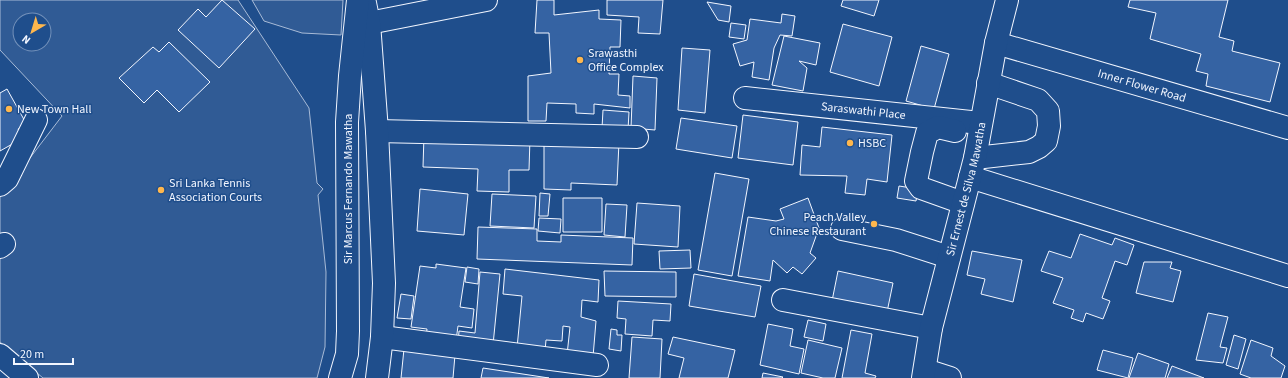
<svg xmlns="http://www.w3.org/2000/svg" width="1288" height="378" font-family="'Source Sans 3',sans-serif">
<rect width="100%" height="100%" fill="#1f4e8c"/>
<path fill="#305b95" stroke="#a8bbd7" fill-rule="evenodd" d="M 0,0 L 238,0 L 309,108 L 317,183 L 323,189 L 318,195 L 326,272 L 325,347 L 317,378 L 43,378 L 0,342 L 0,193 L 7,188 L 62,116 L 0,50 ZM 20,20 L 44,20 L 44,44 L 20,44 Z
M 252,0 L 343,0 L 341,35 L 302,33 L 264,21 Z"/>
<path fill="#3563a3" stroke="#f2f6ff" d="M 222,0 L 255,29 L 219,68 L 178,30 L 198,9 L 206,17 Z
M 537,0 L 554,0 L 554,15 L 599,10 L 599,19 L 621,20 L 620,47 L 610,47 L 609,74 L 619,74 L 618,95 L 630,96 L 630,108 L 594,104 L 594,114 L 576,113 L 576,104 L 547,103 L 546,121 L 528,121 L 528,76 L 551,73 L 549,33 L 535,33 Z
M 607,0 L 663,0 L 660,34 L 638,33 L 639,17 L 607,15 Z
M 843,0 L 879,0 L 874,16 L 841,6 Z
M 1130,0 L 1228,0 L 1219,37 L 1234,41 L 1232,51 L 1280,63 L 1270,102 L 1206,86 L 1208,74 L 1196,71 L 1201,54 L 1150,39 L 1156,13 L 1128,7 Z
M 707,2 L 731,6 L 729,22 L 718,20 Z
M 782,14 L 795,16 L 792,36 L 780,35 L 774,48 L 769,80 L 752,77 L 754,62 L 740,66 L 733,44 L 747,40 L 750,19 L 781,23 Z
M 731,23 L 746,25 L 744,39 L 729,37 Z
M 843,24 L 892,37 L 879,86 L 830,72 Z
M 784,36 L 820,43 L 816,65 L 799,61 L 807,68 L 803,91 L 772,85 Z
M 169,42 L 210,82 L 179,112 L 157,90 L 144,103 L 119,78 L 153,47 L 159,52 Z
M 921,46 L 949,54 L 934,109 L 906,101 Z
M 682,48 L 710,50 L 705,113 L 678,110 Z
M 633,76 L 657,78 L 655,130 L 631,128 Z
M 7,89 L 27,125 L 18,129 L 23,138 L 0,151 L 0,93 Z
M 603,110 L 629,112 L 628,130 L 602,128 Z
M 743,115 L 798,122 L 793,165 L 738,158 Z
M 681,118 L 737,126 L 732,158 L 676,149 Z
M 822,127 L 892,135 L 887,182 L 867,179 L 865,195 L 845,193 L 847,176 L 800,175 L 802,145 L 820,147 Z
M 424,135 L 530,138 L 529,170 L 509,170 L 509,192 L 477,191 L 478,169 L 423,167 Z
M 544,139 L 619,142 L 617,185 L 571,183 L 571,190 L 544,189 Z
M 715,173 L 749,179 L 732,276 L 698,270 Z
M 899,186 L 918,189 L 916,201 L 897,198 Z
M 420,189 L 468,194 L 464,235 L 417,231 Z
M 540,193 L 550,194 L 548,216 L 539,216 Z
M 492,194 L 536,196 L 534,228 L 490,226 Z
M 563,198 L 602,198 L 602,232 L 563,232 Z
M 808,198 L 819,228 L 810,253 L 816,258 L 802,274 L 793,267 L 787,273 L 773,260 L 770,281 L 738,276 L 748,217 L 776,221 L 784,219 L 780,209 Z
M 637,203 L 680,206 L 678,247 L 634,244 Z
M 606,204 L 627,205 L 625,237 L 604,235 Z
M 539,218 L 561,219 L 560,233 L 538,231 Z
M 478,227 L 537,229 L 537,241 L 561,242 L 561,235 L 633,238 L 632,265 L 477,259 Z
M 1080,234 L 1112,245 L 1115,238 L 1134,245 L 1127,265 L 1115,261 L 1102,298 L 1110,301 L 1103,319 L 1086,313 L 1083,322 L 1071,318 L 1074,310 L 1053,303 L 1063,278 L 1041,271 L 1049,251 L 1071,258 Z
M 690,250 L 691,268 L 660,269 L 659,251 Z
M 972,251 L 1022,260 L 1013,302 L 981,294 L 985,279 L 967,275 Z
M 1144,262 L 1172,262 L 1170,268 L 1181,271 L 1173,302 L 1136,293 Z
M 436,264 L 466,268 L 460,307 L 474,309 L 472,328 L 458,326 L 456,341 L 426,337 L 427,329 L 411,327 L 420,266 L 436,268 Z
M 467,267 L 479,269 L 478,284 L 465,282 Z
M 505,269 L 599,280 L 598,302 L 582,300 L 581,317 L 596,321 L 593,357 L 567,355 L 570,327 L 563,326 L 562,341 L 546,340 L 545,351 L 517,348 L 522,296 L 503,294 Z
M 604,271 L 676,272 L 676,297 L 605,296 Z
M 838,271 L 893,283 L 886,317 L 831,306 Z
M 480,272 L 500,274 L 493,345 L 458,344 L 459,331 L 475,333 Z
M 694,274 L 761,286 L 755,317 L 689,306 Z
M 401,294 L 414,296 L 411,319 L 397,318 Z
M 618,301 L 671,304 L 670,321 L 653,320 L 652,336 L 625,334 L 626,319 L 617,318 Z
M 1208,313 L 1228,317 L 1220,347 L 1227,348 L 1223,363 L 1196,360 Z
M 808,320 L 826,324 L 823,341 L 804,337 Z
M 768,324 L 793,329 L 790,346 L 804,349 L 799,374 L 760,365 Z
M 611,329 L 617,330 L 617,335 L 622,335 L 621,351 L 609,349 Z
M 851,330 L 872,334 L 865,373 L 876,376 L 875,378 L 842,378 Z
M 1234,335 L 1246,339 L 1238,369 L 1226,365 Z
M 632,337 L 662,339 L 660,378 L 629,378 Z
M 673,337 L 735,350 L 728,378 L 679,378 L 684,358 L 668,354 Z
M 808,340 L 842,348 L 835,378 L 823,378 L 801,373 Z
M 1251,340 L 1273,348 L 1271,356 L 1285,366 L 1281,378 L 1251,378 L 1240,374 Z
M 404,349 L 455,355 L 453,378 L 401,378 Z
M 1103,350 L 1133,358 L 1128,378 L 1097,370 Z
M 1138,353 L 1169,364 L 1165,378 L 1129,378 Z
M 1172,366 L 1204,378 L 1167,378 Z
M 483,368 L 549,378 L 481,378 Z
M 763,373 L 783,377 L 782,378 L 762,378 Z"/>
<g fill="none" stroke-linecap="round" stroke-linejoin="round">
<g stroke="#f2f6ff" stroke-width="24">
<g id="minor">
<path d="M 369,23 L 486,0"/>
<path id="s1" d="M 745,98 L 980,123"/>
<path d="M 377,131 L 637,137"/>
<path d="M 955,131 L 938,127 L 927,133 L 922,152 L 916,181 L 921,188 L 963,203"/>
<path d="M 975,158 L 1029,152 L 1039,147 L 1046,141 L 1049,126 L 1048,111 L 1038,100 L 988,83"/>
<path d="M 970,177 L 1288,276"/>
<path d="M 0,185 L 7,179 L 36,120"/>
<path d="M 842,229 L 896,240 L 949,257"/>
<path d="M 0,247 L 4,244"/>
<path d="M 783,300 L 931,328"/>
<path d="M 382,337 L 597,365"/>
<path d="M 925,370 L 950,378"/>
</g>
</g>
<g stroke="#f2f6ff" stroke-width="24">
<g id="major">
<path d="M 365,3 L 369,23 L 377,131 L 384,283 L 382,337 L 377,378"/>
<path id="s2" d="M 996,43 L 1288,128"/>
<path d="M 340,378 L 347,354 L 348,331 L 347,122 L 350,76 L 358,0"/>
</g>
</g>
<g stroke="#f2f6ff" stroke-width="24">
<g id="highway">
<path d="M 0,355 L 27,378"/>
<path id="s3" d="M 923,378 L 931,328 L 975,158 L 996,43 L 1007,0"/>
</g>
</g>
<use href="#minor" stroke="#1f4e8c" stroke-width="22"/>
<use href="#major" stroke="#1f4e8c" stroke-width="22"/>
<use href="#highway" stroke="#1f4e8c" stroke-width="22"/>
</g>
<g fill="#ffb74d" stroke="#1f4e8c" stroke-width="1.5">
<circle cx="580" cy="60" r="4"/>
<circle cx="9" cy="109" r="4"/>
<circle cx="850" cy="143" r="4"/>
<circle cx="161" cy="190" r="4"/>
<circle cx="874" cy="224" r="4"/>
</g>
<g text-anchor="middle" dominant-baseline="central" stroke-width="3" stroke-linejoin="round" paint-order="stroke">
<g font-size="12" fill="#f2f6ff" stroke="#1f4e8c" text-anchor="start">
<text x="588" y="53">Srawasthi<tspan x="588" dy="14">Office Complex</tspan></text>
<text x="17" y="109">New Town Hall</text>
<text x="858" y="143">HSBC</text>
<text x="169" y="183">Sri Lanka Tennis<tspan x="169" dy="14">Association Courts</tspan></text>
<text x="866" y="217" text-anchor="end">Peach Valley<tspan x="866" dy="14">Chinese Restaurant</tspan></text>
</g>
<g font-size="12" fill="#f2f6ff" stroke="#1f4e8c">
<text stroke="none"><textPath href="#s2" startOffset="152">Inner Flower Road</textPath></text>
<text stroke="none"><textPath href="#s1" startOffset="119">Saraswathi Place</textPath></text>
<text transform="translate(348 189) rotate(-90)">Sir Marcus Fernando Mawatha</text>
<text stroke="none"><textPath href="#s3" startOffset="194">Sir Ernest de Silva Mawatha</textPath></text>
</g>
</g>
<g transform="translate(32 32) rotate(218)"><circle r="19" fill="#1f4e8c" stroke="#7391ba"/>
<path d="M0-3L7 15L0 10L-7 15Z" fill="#ffb74d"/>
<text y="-6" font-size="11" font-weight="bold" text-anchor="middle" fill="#f2f6ff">N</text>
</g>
<path d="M14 358v6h59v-6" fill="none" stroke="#f2f6ff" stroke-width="2"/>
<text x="20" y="358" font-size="12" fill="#f2f6ff" stroke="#1f4e8c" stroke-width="3" paint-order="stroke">20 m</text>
</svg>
